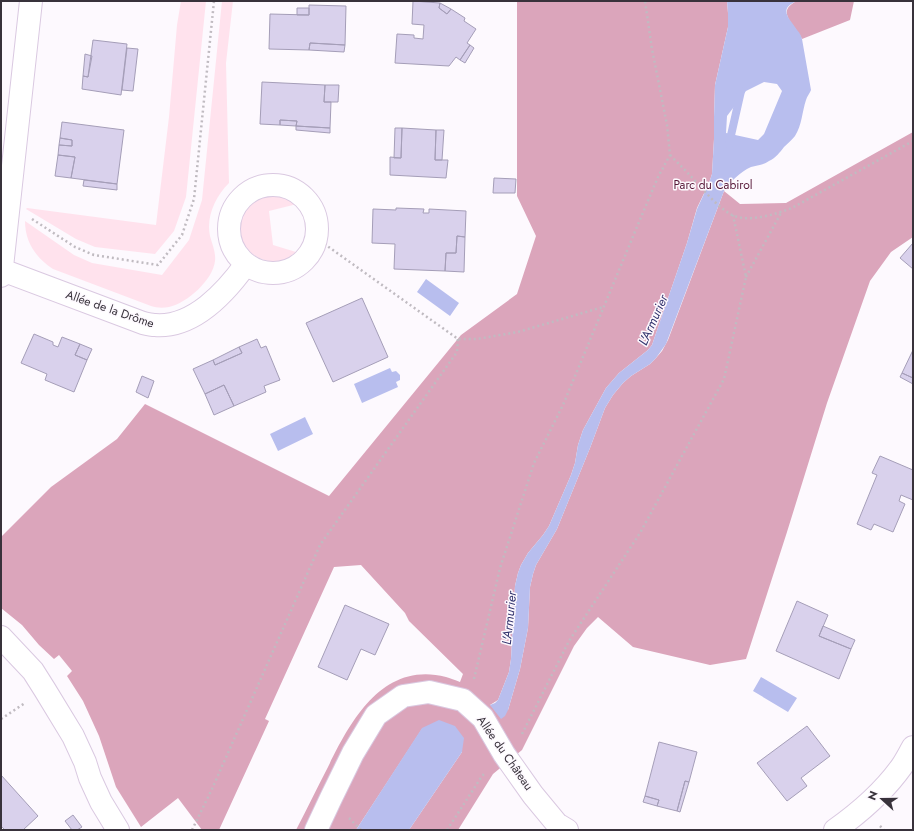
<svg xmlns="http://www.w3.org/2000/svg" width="914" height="831" font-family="Jost,sans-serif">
<rect width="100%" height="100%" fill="#fdf9fe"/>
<path fill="#ffe2ed" d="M 181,1 L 206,1 L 186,197 L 174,231 L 155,254 L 95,247 L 76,239 L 26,209 L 27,208 L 156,225 L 169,117 L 177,25 Z
M 222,1 L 233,1 L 226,63 L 229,183 C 215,197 206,217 210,236 C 212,244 216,252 215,261 C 213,280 187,303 169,307 C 163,308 157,308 151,306 L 53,269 C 36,258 25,242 25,221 L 74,255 L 92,263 L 162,275 L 189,240 L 202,200 Z
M 273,194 L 286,197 L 297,204 L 269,211 L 273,245 L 296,252 C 293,254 290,257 286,259 C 270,266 249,257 242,241 C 235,224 244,203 261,197 C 264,195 269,195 273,194 Z"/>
<path fill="#dba5bb" d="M 517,1 L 727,1 L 728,13 L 728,27 L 715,85 L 714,117 L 714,139 L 712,174 L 709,183 L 697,208 L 687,243 L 652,345 L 648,350 L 619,373 L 606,388 L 583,430 L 578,445 L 575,463 L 571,475 L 549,526 L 543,535 L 528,553 L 521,565 L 518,573 L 515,586 L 511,659 L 509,672 L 498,700 L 490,705 L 508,710 L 520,669 L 528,628 L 530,587 L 533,574 L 536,565 L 557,529 L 590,448 L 605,408 L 613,395 L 623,383 L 631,376 L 650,364 L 656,358 L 662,351 L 668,340 L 724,191 L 740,204 L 786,203 L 913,132 L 913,237 L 891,252 L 870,281 L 827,403 L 787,532 L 746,659 L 710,665 L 633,647 L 598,617 L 587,628 L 574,646 L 522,750 L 493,774 L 458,830 L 409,830 L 462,752 L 422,729 L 356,830 L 296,830 C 307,809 317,788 328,767 C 351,720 383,661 446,677 C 450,678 455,680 460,682 L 463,674 L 409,621 L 405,613 L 361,565 L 334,567 L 265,719 L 269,721 L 219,830 L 202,830 L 178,798 L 141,827 L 116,787 L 99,736 L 83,701 L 67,676 L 72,671 L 59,655 L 54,659 L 39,645 L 22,625 L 1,608 L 1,537 L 51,487 L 117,439 L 145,404 L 329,496 L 461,335 L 517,294 L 536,236 L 517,196 Z
M 797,1 L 854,1 L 850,20 L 802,39 C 796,25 774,12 797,1 Z"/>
<path fill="#b8beee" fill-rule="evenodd" d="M 727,1 L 797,1 C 777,9 790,19 797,30 C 800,33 801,36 802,39 L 811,90 C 810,93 807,96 806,100 C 802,112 802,125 795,136 C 792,140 788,143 784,147 C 780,152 776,158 769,161 C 764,165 757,165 751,167 C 740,172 731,181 724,191 L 666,344 L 656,358 L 650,364 L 631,376 L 623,383 L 613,395 L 605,408 L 590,448 L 557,529 L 536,565 L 533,574 L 530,587 L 528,628 L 520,669 L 508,710 L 505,716 L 501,719 L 490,705 L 495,703 L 498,700 L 509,672 L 511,659 L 515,586 L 518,573 L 521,565 L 528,553 L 543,535 L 549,526 L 571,475 L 575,463 L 578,445 L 583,430 L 606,388 L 619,373 L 648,350 L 652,345 L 687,243 L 697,209 L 709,183 L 712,174 L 714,139 L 714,117 L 715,85 L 728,27 L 728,13 ZM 764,82 L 777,84 L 782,91 L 764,134 L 758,140 L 726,133 L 727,116 L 746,91 Z
M 426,279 L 459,303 L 450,316 L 417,292 Z
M 390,368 L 392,372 L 396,371 L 400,375 L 400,380 L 396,382 L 398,387 L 362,403 L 354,384 Z
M 305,417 L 313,434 L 278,451 L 270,434 Z
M 761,677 L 797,698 L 788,712 L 753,691 Z
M 439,720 L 455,726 L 464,738 L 462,752 L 409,830 L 356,830 L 422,728 Z"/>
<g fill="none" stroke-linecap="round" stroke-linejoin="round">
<path stroke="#b8beee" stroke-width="8" d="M 729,144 L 741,91"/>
</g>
<path fill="#d9d1ec" stroke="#a59eb8" d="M 413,1 L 440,3 L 439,8 L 447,14 L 451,9 L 465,18 L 464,21 L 476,29 L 467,43 L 470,45 L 460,60 L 456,57 L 449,66 L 395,63 L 397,34 L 414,35 L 414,38 L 423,39 L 424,25 L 412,24 Z
M 440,3 L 451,9 L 447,14 L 439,8 Z
M 309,5 L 346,6 L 345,45 L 310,43 L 309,50 L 269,49 L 270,14 L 309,15 Z
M 297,8 L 309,8 L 309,15 L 297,15 Z
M 93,40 L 127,44 L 121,95 L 82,89 L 83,76 L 88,77 Z
M 310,43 L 345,45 L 344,52 L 309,50 Z
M 470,45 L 474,48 L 465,63 L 460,60 Z
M 127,48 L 138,49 L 133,91 L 122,90 Z
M 85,54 L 92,56 L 88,77 L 83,76 Z
M 262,82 L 325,85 L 324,102 L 331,102 L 330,128 L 296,126 L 297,121 L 280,120 L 280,125 L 260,124 Z
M 325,85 L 339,85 L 338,102 L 324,102 Z
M 280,120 L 297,121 L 296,126 L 280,125 Z
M 62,122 L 124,130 L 117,184 L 71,178 L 75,157 L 58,155 L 59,145 L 72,146 L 72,140 L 60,138 Z
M 296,126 L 330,128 L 330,133 L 296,130 Z
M 395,128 L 402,128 L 401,158 L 394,158 Z
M 402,128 L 436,130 L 435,160 L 448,160 L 446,178 L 390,175 L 390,157 L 401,158 Z
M 436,130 L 444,130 L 442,160 L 435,160 Z
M 60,138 L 72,140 L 72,146 L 59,145 Z
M 58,155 L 75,157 L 71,178 L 55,176 Z
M 494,178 L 516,179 L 515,193 L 493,193 Z
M 84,180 L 117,184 L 117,190 L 83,186 Z
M 396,208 L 424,209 L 423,213 L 429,213 L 429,209 L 466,211 L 465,237 L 457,236 L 456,253 L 446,253 L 445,271 L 394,269 L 395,244 L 372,243 L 373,209 L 396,210 Z
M 457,236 L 465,237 L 464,272 L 445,271 L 446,253 L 456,253 Z
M 913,243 L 913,269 L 900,258 Z
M 362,298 L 388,357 L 333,382 L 306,323 Z
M 34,334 L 53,342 L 53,345 L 58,347 L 62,337 L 80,344 L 75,355 L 87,360 L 74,392 L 45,380 L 47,374 L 21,363 Z
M 257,339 L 261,348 L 266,346 L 280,380 L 264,386 L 266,392 L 234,406 L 224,385 L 205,394 L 193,369 L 213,360 L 215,365 L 242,353 L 239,347 Z
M 80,344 L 92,349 L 87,360 L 75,355 Z
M 239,347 L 242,353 L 215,365 L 213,360 Z
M 913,350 L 913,378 L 902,373 Z
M 902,373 L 913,378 L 913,384 L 900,377 Z
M 142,376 L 154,381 L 148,398 L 136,392 Z
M 224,385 L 234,406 L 214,415 L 205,394 Z
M 880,456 L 913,470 L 913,500 L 901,495 L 899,501 L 905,504 L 893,532 L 874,524 L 871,530 L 857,524 L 877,475 L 872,473 Z
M 797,601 L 828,615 L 819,636 L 851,649 L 839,679 L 776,651 Z
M 345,605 L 389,624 L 375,655 L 361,649 L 347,680 L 318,667 Z
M 823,626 L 855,640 L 851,649 L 819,636 Z
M 807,726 L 830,756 L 801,778 L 807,786 L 787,801 L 757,763 Z
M 659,742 L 697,752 L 689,782 L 685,781 L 677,811 L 657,806 L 659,800 L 645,796 Z
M 1,775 L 38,816 L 23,830 L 5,830 L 1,826 Z
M 685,781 L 689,782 L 680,812 L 677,811 Z
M 645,796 L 659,800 L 657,806 L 643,802 Z
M 73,815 L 82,827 L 77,830 L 72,830 L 65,821 Z"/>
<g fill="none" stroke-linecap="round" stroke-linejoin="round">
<g stroke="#dac9e1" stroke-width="24">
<path id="street" d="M229 229a44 44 0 1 1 88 0a44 44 0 1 1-88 0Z
M 2,270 L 143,323 C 147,324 151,325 155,325 C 193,328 226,292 246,264
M 1,276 L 31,1
M 316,830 L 331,798 L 353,753 L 376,715 L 403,696 L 429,692 L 463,700 L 483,718 L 504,754 L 533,795 L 557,824 L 567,830
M 835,830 C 859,813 885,790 902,766 C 906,760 909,754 913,747"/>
</g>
<g stroke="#dac9e1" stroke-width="24">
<path id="secondary" d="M 1,637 L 33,671 L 45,690 L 73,736 L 85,762 L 90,778 L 101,802 L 118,830"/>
</g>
<path stroke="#c0bbc1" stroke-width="2.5" stroke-dasharray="2 3" stroke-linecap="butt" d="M 670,155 C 680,165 689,174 698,184 C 708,195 719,208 732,215 C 749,223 776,214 792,208 L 913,141
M 32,219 L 75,247 L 94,255 L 158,265 L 182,235 L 194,199 L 214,1
M 316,238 L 458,339 L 477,339 L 518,332 L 603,307
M 746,277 L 782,211
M 474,679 L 500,568 L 534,463 L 563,405 L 639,222 L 658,177 L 670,155 L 667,125 L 652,49 L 645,1
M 1,719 L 25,703
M 522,734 L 569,641 L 640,533 L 724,379 L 746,277 L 733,215
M 349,818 L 361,830
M 880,826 L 884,830
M 192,830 L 212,789 L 320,545 L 457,352 L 458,339
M 447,830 L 482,776 L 486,772"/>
<use href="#street" stroke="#fff" stroke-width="22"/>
<use href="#secondary" stroke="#fff" stroke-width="22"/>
</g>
<g text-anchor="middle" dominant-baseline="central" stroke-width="3" stroke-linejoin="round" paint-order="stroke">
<g font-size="12" fill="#561737" stroke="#fdf9fe">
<text x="713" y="185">Parc du Cabirol</text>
</g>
<g font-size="12" fill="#38323b" stroke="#fdf9fe">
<text transform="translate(110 309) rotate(19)">Allée de la Drôme</text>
<text transform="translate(505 753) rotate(55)">Allée du Château</text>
</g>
<g font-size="13" font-style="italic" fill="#33346e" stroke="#fdf9fe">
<text transform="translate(653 320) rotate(-66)">L'Armurier</text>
<text transform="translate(509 618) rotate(-84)">L'Armurier</text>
</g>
</g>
<rect width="914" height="831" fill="none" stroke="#38323b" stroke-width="4"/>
<g transform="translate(882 799) rotate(291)" stroke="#fdf9fe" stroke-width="3" paint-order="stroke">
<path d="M0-3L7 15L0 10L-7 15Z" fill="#38323b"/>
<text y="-6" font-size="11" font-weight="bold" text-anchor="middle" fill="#38323b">N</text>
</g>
</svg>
